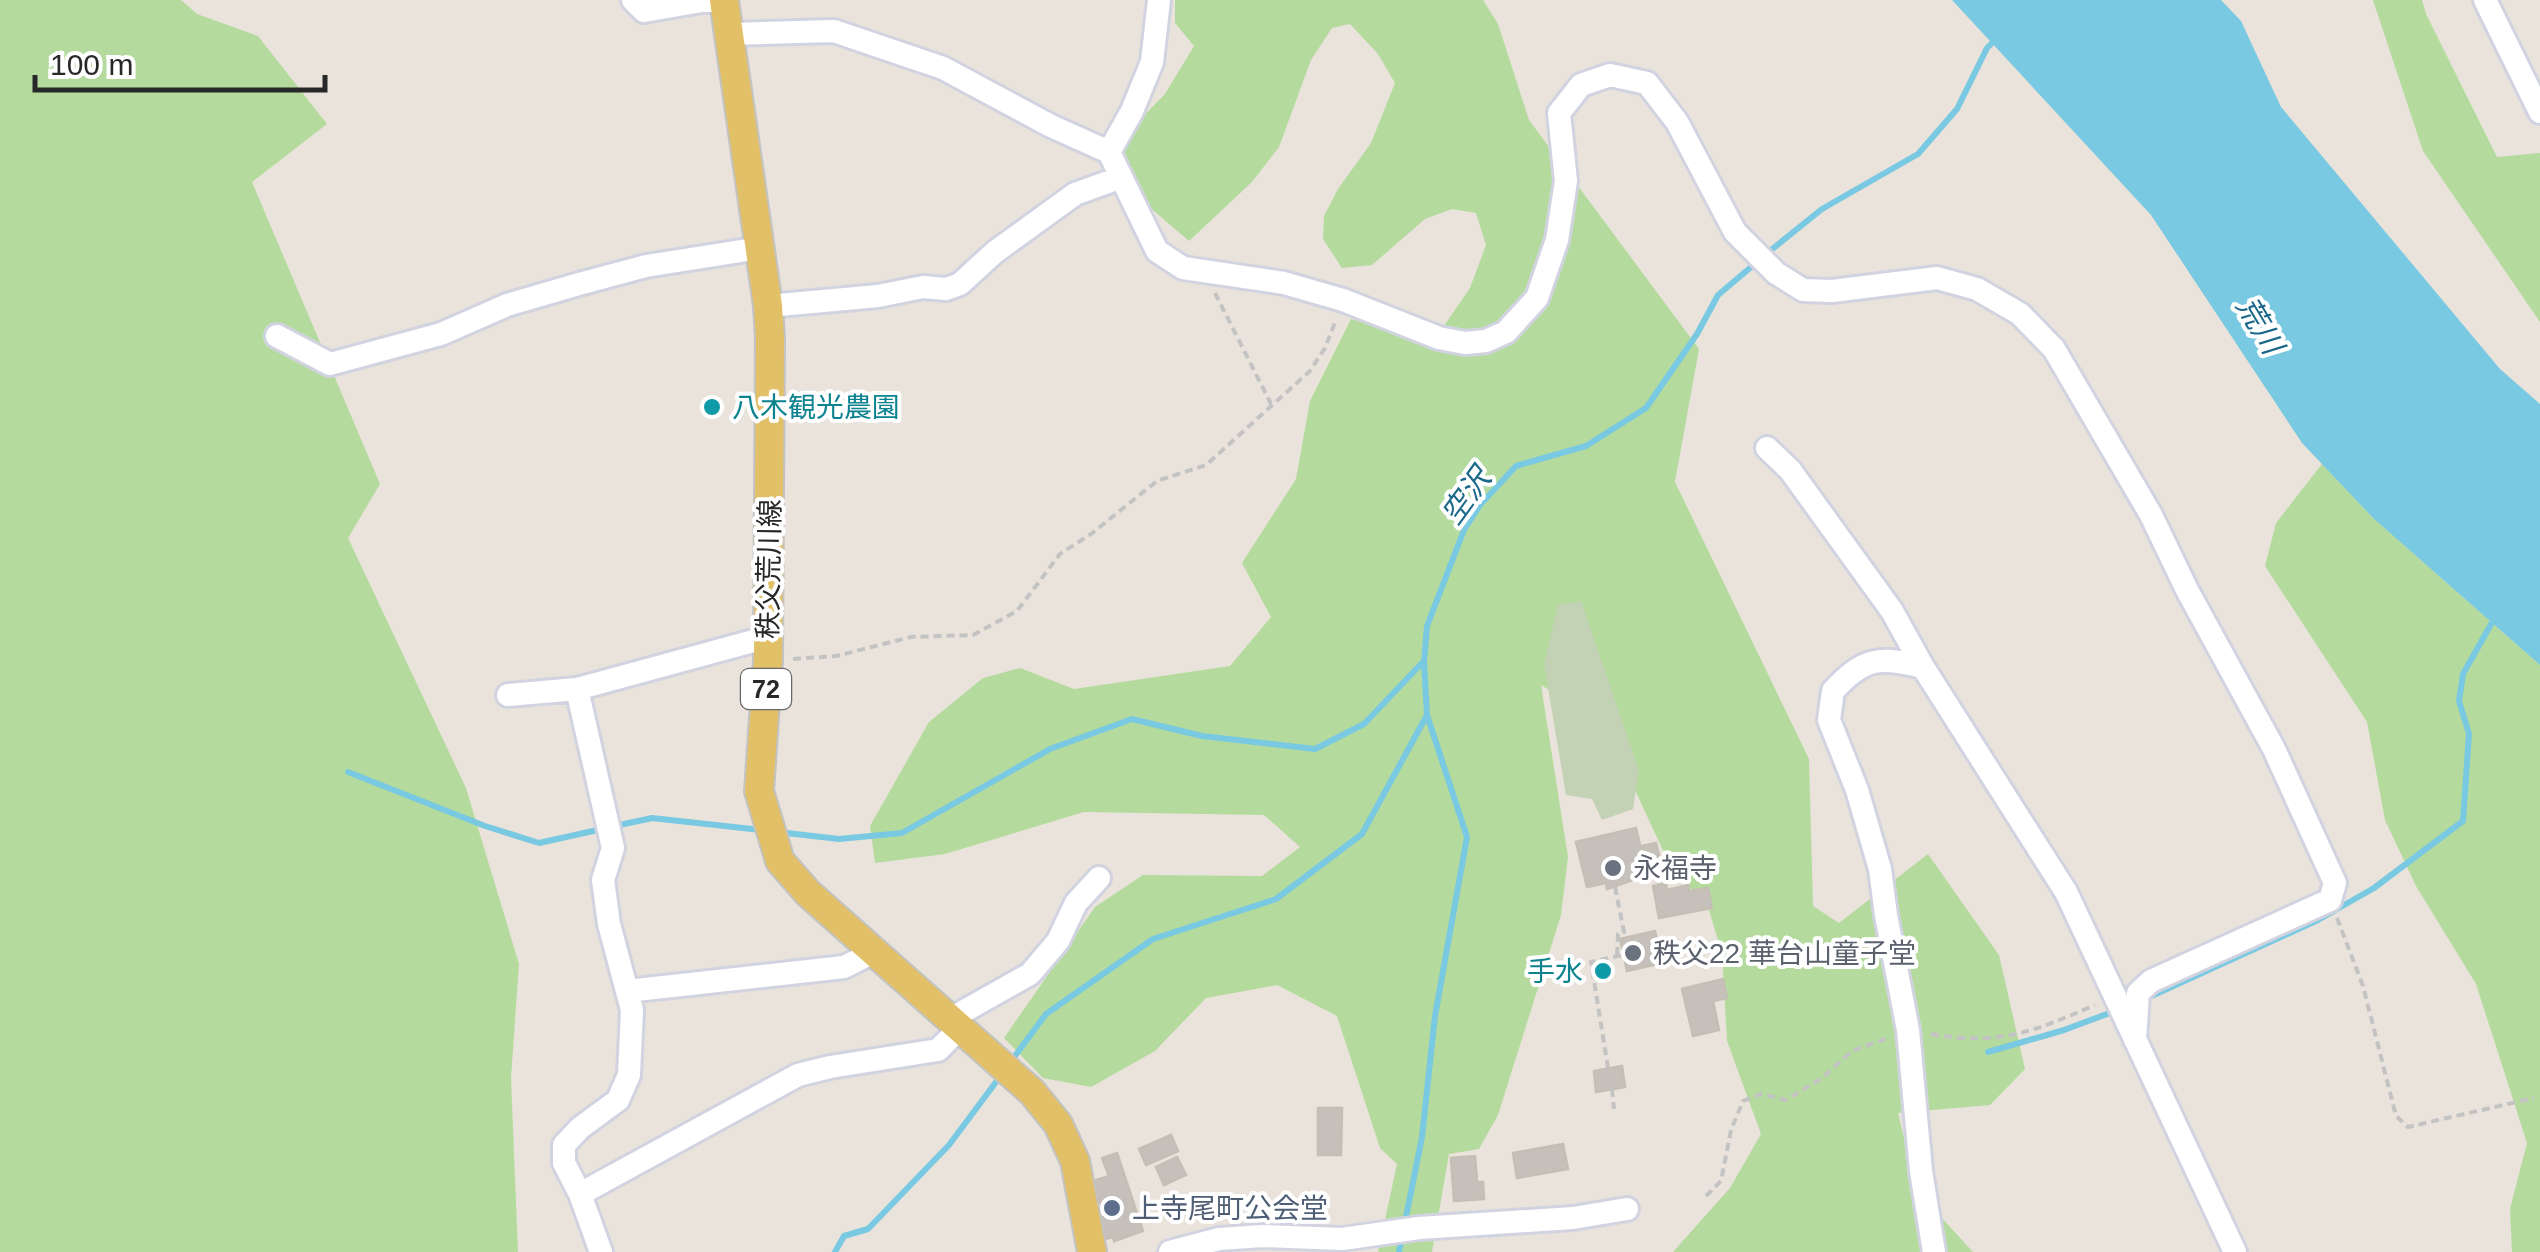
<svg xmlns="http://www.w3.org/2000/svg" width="2540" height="1252" font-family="Arial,'Noto Sans JP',sans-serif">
<rect width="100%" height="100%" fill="#e9e3db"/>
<path fill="#b4db9d" d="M 0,0 L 181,0 L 197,14 L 258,36 L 327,124 L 252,182 L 380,484 L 348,538 L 466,788 L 519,964 L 511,1078 L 518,1252 L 0,1252 Z
M 1175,0 L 1483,0 L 1498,24 L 1529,120 L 1699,349 L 1675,482 L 1809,759 L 1813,906 L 1839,923 L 1928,854 L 1999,955 L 2025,1069 L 1990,1105 L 1898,1113 L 1917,1191 L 1973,1252 L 1673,1252 L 1730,1188 L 1761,1134 L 1727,1041 L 1722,953 L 1707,904 L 1673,872 L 1603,721 L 1541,685 L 1568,857 L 1561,915 L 1498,1115 L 1479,1149 L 1449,1154 L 1432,1252 L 1378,1252 L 1397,1164 L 1380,1148 L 1337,1016 L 1277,985 L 1206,998 L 1155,1051 L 1091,1087 L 1043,1078 L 1004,1038 L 1095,907 L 1143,875 L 1262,876 L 1300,847 L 1264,815 L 1084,812 L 945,854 L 875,863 L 870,826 L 929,722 L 983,678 L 1020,668 L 1074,689 L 1230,666 L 1271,617 L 1242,563 L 1296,479 L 1310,401 L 1351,319 L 1433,342 L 1470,288 L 1486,245 L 1476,213 L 1452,209 L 1425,219 L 1372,265 L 1342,268 L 1323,239 L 1324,216 L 1338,189 L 1371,143 L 1395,83 L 1378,54 L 1350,24 L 1332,28 L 1311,60 L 1279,147 L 1252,182 L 1189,241 L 1140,199 L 1122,153 L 1128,132 L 1165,94 L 1194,46 L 1175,23 Z
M 2373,0 L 2422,0 L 2426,14 L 2497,157 L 2540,153 L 2540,322 L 2423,151 Z
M 2322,464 L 2373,518 L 2540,665 L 2540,1252 L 2512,1252 L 2510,1209 L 2527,1143 L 2476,984 L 2416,886 L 2385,820 L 2367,722 L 2265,566 L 2276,523 Z"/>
<path fill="#c3d1b4" d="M 1581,601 L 1639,770 L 1633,809 L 1602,820 L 1592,799 L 1566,795 L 1544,664 L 1558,605 Z"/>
<path fill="#78c9e1" d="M 1952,0 L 2221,0 L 2241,21 L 2281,107 L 2500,369 L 2540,404 L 2540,665 L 2373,518 L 2302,443 L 2151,215 Z"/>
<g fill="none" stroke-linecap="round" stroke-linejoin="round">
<path stroke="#78c9e1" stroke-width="6" d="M 1766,254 L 1822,209 L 1918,154 L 1957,109 L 1987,48 L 1996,39
M 348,772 L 485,826 L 539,843 L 602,829
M 615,826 L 652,818 L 761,830
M 778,832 L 839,839 L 902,833 L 1050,749 L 1132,719 L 1202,736 L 1315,749 L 1364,724 L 1422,663
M 2145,999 L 2318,920 L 2374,888 L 2463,821 L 2469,734 L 2459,701 L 2463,674 L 2494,619
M 1988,1052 L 2064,1030 L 2115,1011
M 1009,1064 L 1046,1014 L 1153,939 L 1276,899 L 1362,834 L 1427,715
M 835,1252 L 844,1236 L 868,1229 L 949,1145 L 1002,1074
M 1399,1252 L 1422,1137 L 1435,1016 L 1467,837 L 1427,715 L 1424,662 L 1427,626 L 1464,530 L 1480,505 L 1516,466 L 1586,446 L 1646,408 L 1697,334 L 1718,295 L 1757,262"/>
</g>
<path fill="#c5c1ba" stroke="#c4beb5" stroke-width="2.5" d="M 1636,828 L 1647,875 L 1607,889 L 1606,883 L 1587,887 L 1576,842 Z
M 1656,843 L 1661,863 L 1647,866 L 1642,846 Z
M 1666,883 L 1667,890 L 1688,885 L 1689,891 L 1708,888 L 1712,908 L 1659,918 L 1653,886 Z
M 1655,931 L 1662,963 L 1627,971 L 1620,939 Z
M 1723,979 L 1727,998 L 1713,1001 L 1719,1030 L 1693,1036 L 1682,989 Z
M 1622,1066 L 1625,1087 L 1596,1092 L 1594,1071 Z
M 1318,1108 L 1342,1108 L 1341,1155 L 1318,1155 Z
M 1171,1135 L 1178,1151 L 1146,1165 L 1139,1149 Z
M 1563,1144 L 1568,1169 L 1517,1178 L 1513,1153 Z
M 1117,1153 L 1143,1231 L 1114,1241 L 1113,1237 L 1105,1239 L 1098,1218 L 1105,1216 L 1093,1181 L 1109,1176 L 1102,1158 Z
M 1475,1156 L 1477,1182 L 1483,1182 L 1484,1199 L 1454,1201 L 1451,1158 Z
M 1177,1157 L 1186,1175 L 1164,1185 L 1156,1167 Z"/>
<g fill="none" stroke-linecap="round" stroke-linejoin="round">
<g stroke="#d1d4e0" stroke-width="28">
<path id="minor" d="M 633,0 L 644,11 L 702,1 L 724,1
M 2485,0 L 2540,112
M 728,34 L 834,31 L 943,68 L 1051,126 L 1109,152 L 1157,251 L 1183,268 L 1284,283 L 1343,300 L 1439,338 L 1465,343 L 1486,341 L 1506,332 L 1537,298 L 1557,240 L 1566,181 L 1559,113 L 1581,85 L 1610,75 L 1647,83 L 1677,122 L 1735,232 L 1776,273 L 1803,290 L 1832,291 L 1937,278 L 1977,289 L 2020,314 L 2054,349 L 2151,515 L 2187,590 L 2274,749 L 2335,883 L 2330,900 L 2151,981 L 2138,993 L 2135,1040
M 1109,152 L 1132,111 L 1152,62 L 1159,0
M 768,306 L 878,296 L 923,287 L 946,289 L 960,284 L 995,252 L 1075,194 L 1119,178
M 277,336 L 330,364 L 441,334 L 507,305 L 579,284 L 646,266 L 760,248
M 1767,448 L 1790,470 L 1892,611 L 1923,667 L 2066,892 L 2235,1252
M 1923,667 C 1880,656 1864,657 1833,691 L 1829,720 L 1857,790 L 1880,869 L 1886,915 L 1908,1030 L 1921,1171 L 1934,1252
M 577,689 L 613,848 L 603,880 L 609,924 L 632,1010 L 629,1075 L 618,1100 L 580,1128 L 564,1145 L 564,1163 L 580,1194 L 601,1252
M 508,695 L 577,689 L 768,637
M 627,991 L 844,967 L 876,951
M 950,1019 L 1030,974 L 1058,941 L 1076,903 L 1099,878
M 580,1194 L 798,1075 L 830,1067 L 938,1050 L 960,1028
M 1170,1252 L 1219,1239 L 1263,1236 L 1342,1239 L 1419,1228 L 1573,1218 L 1627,1209"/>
</g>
<g stroke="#c3c3c3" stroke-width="32">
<path id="major" d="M 724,0 L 768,306 L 770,338 L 768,660 L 759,791 L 780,861 L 808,893 L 1032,1092 L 1058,1124 L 1075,1161 L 1092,1252"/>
</g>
<path stroke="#c3c3c3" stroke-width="4" stroke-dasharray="8 5" stroke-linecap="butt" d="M 1215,293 L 1271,404
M 793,659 L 836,656 L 911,637 L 973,635 L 1017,611 L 1060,554 L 1091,534 L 1157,481 L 1206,465 L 1310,371 L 1325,348 L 1336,320
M 1615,887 L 1624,932 L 1618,934 L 1617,956
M 2337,918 L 2363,986 L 2396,1116 L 2408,1127 L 2534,1098
M 1931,1034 C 2001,1046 2032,1032 2095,1005
M 1608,1068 L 1591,962 L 1623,955
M 1612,1089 L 1614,1109
M 1706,1196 L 1721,1181 L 1731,1130 L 1743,1101 L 1761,1094 L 1786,1100 L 1822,1078 L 1852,1051 L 1888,1038"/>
<use href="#minor" stroke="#fff" stroke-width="22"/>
<use href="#major" stroke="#e1c068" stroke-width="28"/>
</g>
<g fill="#0f9aa8" stroke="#fff" stroke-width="4">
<circle cx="712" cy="407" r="10"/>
<circle cx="1603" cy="971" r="10"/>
</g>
<g fill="#6b7280" stroke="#fff" stroke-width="4">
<circle cx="1613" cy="868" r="10"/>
<circle cx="1633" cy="953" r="10"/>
</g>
<circle fill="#5c6f8a" stroke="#fff" stroke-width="4" cx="1112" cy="1208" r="10"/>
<g text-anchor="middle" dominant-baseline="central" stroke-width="8" stroke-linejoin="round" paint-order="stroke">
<rect fill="#fff" stroke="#686868" stroke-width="2.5" x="741" y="669" width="50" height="40" rx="8"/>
<g font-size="25" font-weight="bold" fill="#282828">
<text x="766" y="689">72</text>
</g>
<g font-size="28" fill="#0d838f" stroke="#fff" text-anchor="start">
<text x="732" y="407">八木観光農園</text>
<text x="1583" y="971" text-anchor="end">手水</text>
</g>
<g font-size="28" fill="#282828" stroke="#fff">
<text transform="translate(769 569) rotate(-89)">秩父荒川線</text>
</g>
<g font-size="28" fill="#5b616d" stroke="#fff" text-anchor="start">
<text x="1633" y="868">永福寺</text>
<text x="1653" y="953">秩父22 華台山童子堂</text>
</g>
<g font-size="28" fill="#4e5e75" stroke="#fff" text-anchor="start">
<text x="1132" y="1208">上寺尾町公会堂</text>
</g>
<g font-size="30" font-style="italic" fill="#1b688a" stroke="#fff">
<text transform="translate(2260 325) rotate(59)">荒川</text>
<text transform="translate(1466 496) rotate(-54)">空沢</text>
</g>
</g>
<path d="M35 75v15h290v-15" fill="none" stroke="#282828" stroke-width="5"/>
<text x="50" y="75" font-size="30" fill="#282828" stroke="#ffffff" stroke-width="8" paint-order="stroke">100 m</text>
</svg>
